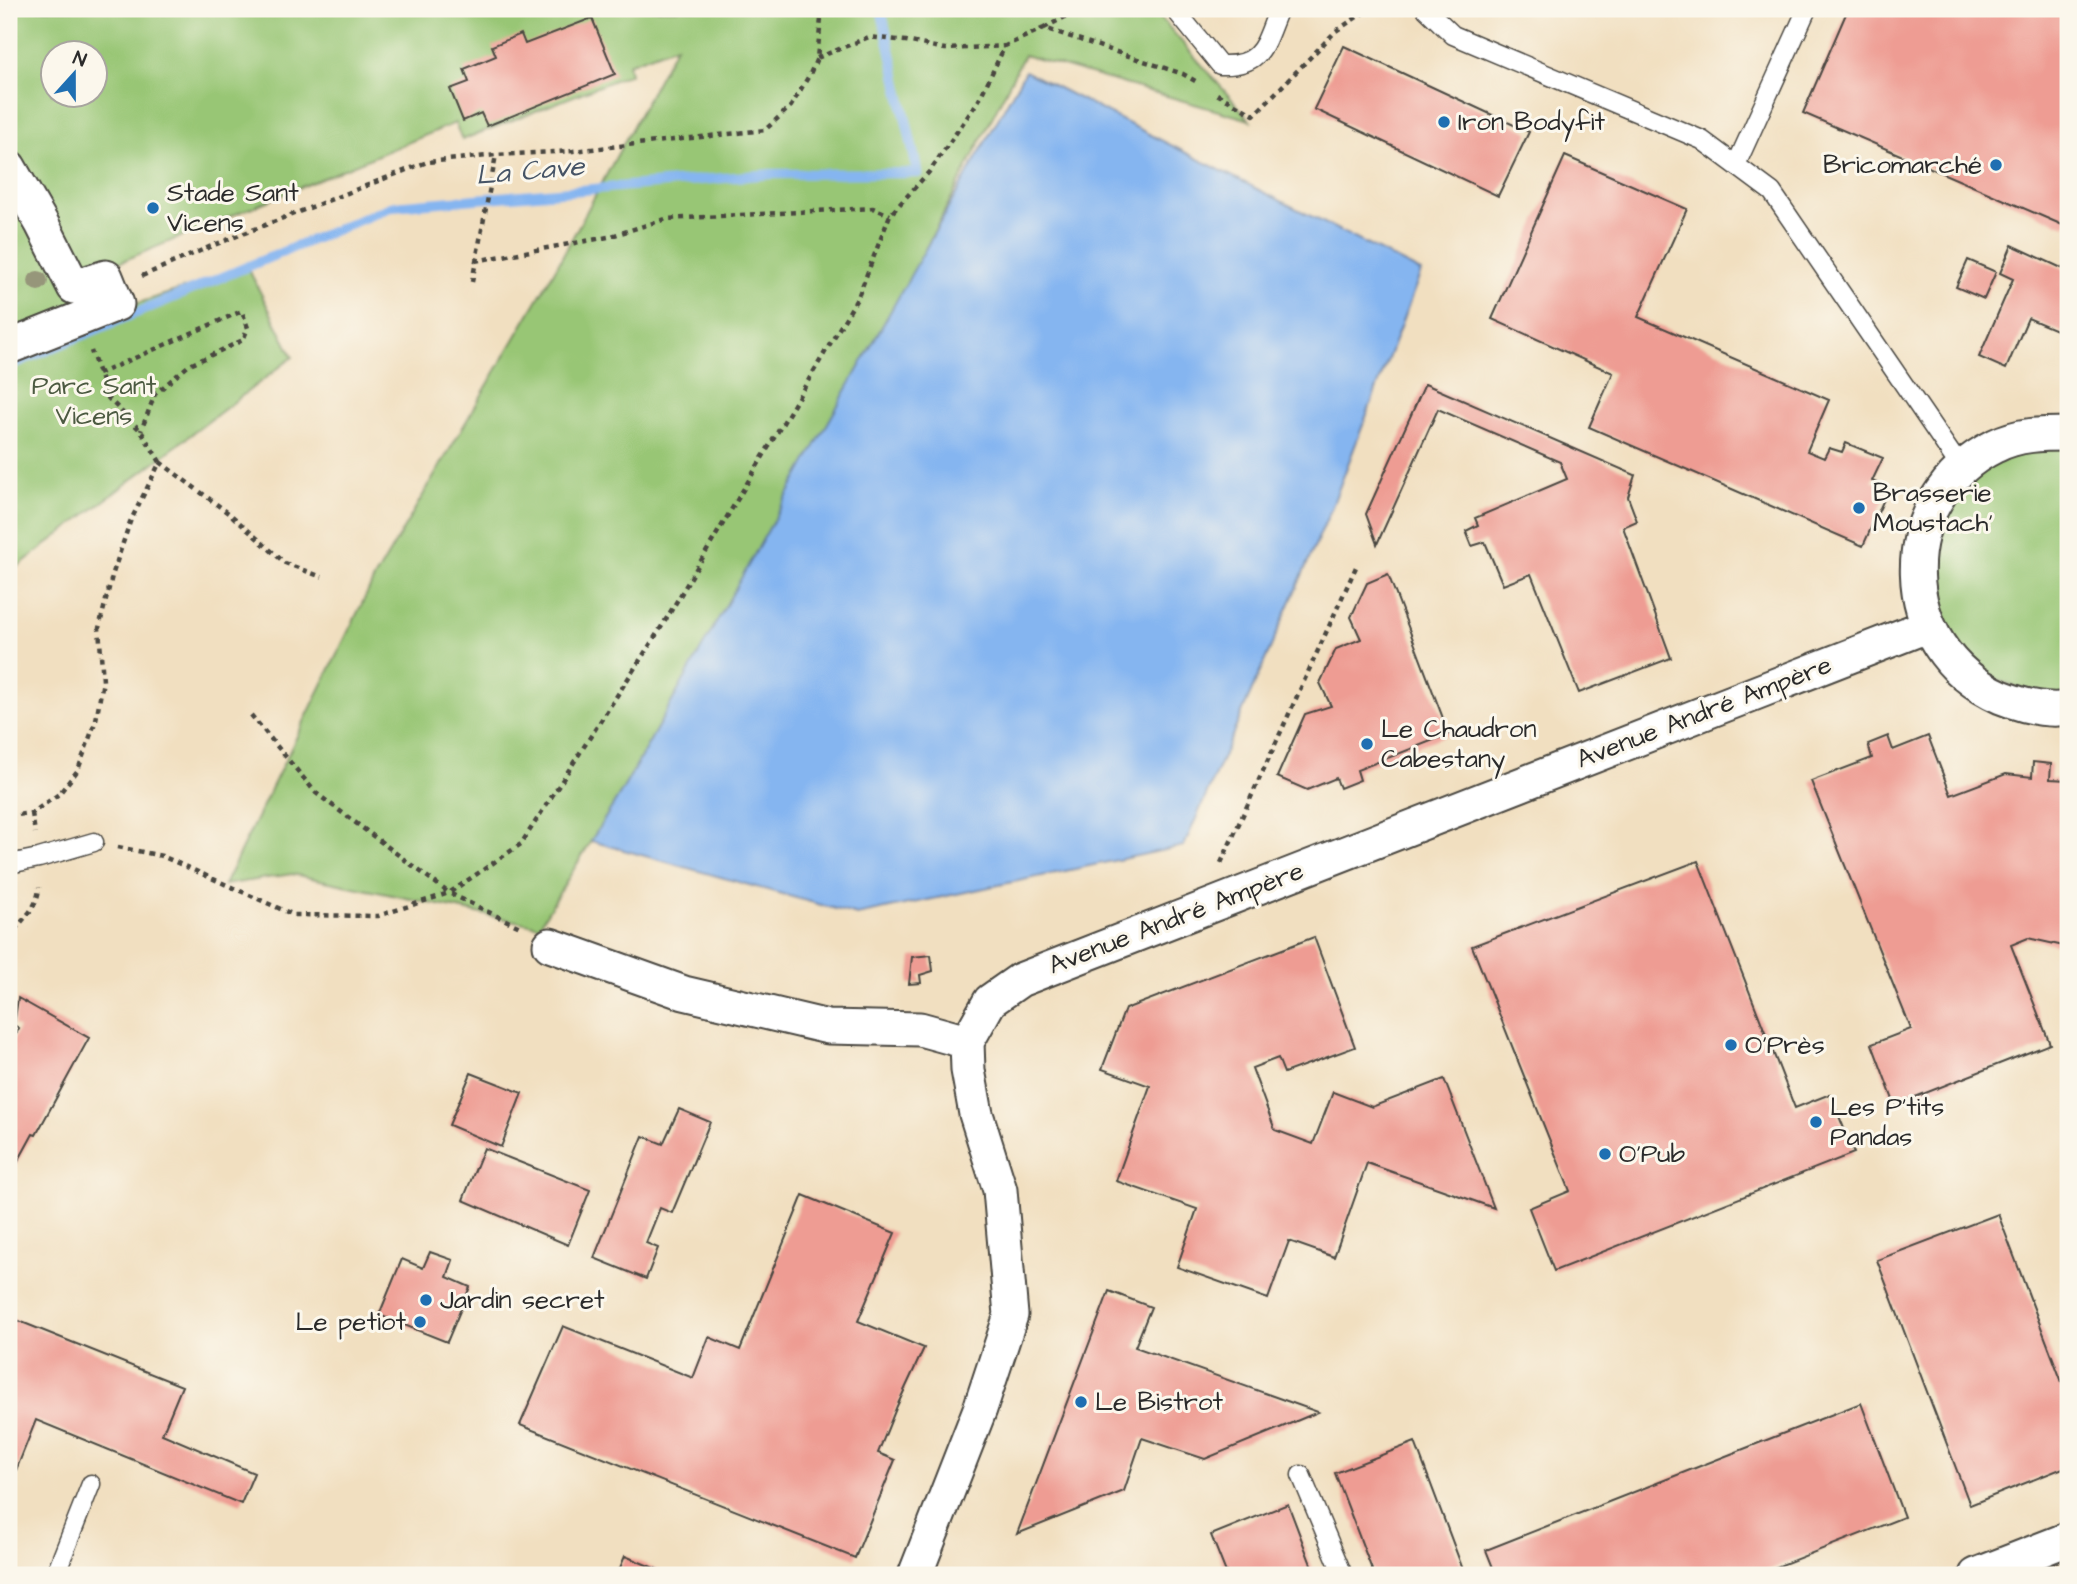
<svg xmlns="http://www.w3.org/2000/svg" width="2077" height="1584" font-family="'Architects Daughter',sans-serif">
<rect width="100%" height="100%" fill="#fbf7ec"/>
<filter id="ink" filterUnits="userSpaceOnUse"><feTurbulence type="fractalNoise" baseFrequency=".0143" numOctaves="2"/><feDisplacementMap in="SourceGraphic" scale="14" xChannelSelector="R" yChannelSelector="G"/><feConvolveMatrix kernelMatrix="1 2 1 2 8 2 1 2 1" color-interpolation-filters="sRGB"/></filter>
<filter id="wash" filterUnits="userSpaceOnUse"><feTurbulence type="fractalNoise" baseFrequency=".00686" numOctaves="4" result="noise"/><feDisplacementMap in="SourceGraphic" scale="28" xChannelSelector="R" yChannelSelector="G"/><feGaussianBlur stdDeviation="1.57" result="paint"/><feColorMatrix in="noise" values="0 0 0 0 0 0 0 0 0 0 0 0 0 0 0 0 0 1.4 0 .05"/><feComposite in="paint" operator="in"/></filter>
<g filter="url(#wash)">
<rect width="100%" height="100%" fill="#f1dfc0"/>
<path fill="#98c674" stroke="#627850" stroke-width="2" fill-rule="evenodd" d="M 9,9 L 1153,9 L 1250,120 L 1024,55 L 908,283 L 623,789 L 539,926 L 292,874 L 224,885 L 374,579 L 556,268 L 676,46 L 628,64 L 630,74 L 462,140 L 455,123 L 84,277 L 98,316 L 248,268 L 293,357 L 9,573 ZM 52,52 L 94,52 L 94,94 L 52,94 Z
M 2068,434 L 2068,708 L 1949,661 L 1919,541 L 1961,468 Z"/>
<path fill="#85b5f0" stroke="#58708e" stroke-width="2" d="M 1025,71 L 1421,272 L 1331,509 L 1184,846 L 857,915 L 591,841 L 623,789 Z"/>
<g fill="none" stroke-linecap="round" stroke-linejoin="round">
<path stroke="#85b5f0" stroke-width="10" d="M 9,366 L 393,206 L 771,174 L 918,173 L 881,9"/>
</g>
<g id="blocks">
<path fill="#ee9c93" d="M 1848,9 L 2068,9 L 2068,223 L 2066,222 L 2065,226 L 1803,113 Z
M 592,18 L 615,74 L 487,126 L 481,113 L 463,121 L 450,89 L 469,82 L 464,69 L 496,56 L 492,46 L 521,34 L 525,44 Z
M 1344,46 L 1529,132 L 1498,196 L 1314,109 Z
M 1565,156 L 1687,209 L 1638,317 L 1829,400 L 1807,451 L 1824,458 L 1829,448 L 1842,452 L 1846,443 L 1883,458 L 1872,481 L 1889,488 L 1863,546 L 1589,427 L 1613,373 L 1492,319 Z
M 2012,245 L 2068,271 L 2068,335 L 2028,318 L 2006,369 L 1979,357 L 2013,279 L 2000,273 Z
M 1968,260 L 1996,272 L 1984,299 L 1956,287 Z
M 1425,384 L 1635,475 L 1628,497 L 1637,521 L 1623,527 L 1671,658 L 1579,693 L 1531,574 L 1503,585 L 1485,542 L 1472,546 L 1466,531 L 1478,525 L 1475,518 L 1567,479 L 1560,462 L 1438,409 L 1377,544 L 1366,514 Z
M 1388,574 L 1449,734 L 1357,770 L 1360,780 L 1340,788 L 1336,778 L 1307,790 L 1277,777 L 1305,714 L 1331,706 L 1320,683 L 1336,649 L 1361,639 L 1351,617 L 1367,583 Z
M 1888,736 L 1893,750 L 1928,736 L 1951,795 L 2006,774 L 2032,777 L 2033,762 L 2051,764 L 2050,779 L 2068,780 L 2068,947 L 2028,938 L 2011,945 L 2050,1044 L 1895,1105 L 1872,1044 L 1911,1029 L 1811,781 L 1872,758 L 1868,744 Z
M 1698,861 L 1795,1108 L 1830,1094 L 1854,1153 L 1554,1271 L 1529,1208 L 1570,1191 L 1472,946 Z
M 1314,937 L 1355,1047 L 1284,1073 L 1278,1058 L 1252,1068 L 1275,1130 L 1313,1144 L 1333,1092 L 1372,1107 L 1444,1079 L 1494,1208 L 1367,1163 L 1334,1257 L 1289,1241 L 1268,1299 L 1177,1267 L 1197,1209 L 1116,1181 L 1150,1086 L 1102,1069 L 1125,1009 Z
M 931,955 L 933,971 L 920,975 L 921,983 L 909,984 L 912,957 Z
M 18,998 L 89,1038 L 36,1135 L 33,1134 L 9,1178 L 9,1047 L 19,1028 L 14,1025 Z
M 471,1073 L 522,1093 L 501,1147 L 449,1125 Z
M 679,1109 L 710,1122 L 672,1213 L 660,1208 L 646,1243 L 658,1248 L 646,1279 L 594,1258 L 643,1136 L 663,1144 Z
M 484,1148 L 590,1190 L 568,1245 L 463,1200 Z
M 803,1195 L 895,1233 L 858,1321 L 924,1348 L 897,1406 L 878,1453 L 895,1460 L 855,1558 L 520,1425 L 563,1326 L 693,1378 L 709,1337 L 740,1350 Z
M 1998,1214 L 2068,1398 L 2068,1466 L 1970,1505 L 1877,1260 Z
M 430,1252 L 453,1260 L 447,1277 L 470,1287 L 447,1342 L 379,1315 L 402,1259 L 423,1268 Z
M 1109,1291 L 1151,1307 L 1135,1347 L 1318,1412 L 1205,1459 L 1142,1438 L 1124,1491 L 1017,1534 Z
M 9,1317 L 182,1386 L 162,1434 L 254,1473 L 241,1504 L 36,1420 L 9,1488 Z
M 1861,1403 L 1904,1517 L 1756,1575 L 1496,1575 L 1486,1550 Z
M 1415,1442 L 1465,1575 L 1374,1575 L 1335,1473 Z
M 1288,1504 L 1315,1575 L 1227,1575 L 1211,1535 Z
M 625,1556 L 671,1575 L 617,1575 Z"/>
</g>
</g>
<g filter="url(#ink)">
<use href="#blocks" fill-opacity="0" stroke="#494641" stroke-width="2"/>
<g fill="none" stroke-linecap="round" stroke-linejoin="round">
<g stroke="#494641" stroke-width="21">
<path id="lane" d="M 1426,9 L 1453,35 L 1702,140 L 1772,192 L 1961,468
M 1177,12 L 1220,65 C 1264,67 1264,43 1279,9
M 1736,165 L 1807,9
M 9,864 L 39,858 L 94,842
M 1301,1475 L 1343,1575
M 55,1575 L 91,1484"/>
</g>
<g stroke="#494641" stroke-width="37">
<path id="street" d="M 9,167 L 42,224 L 74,287 L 106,277 L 117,304 L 9,347
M 2068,434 C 2043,434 2018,434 1995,446 C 1889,498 1892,649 2001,697 C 2021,705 2046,712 2068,708
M 550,945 L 684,993 L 828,1027 L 920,1029 L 967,1042
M 915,1575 L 980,1409 L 1011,1315 L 1000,1190 L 976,1114 L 968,1070 L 967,1042 L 990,1001 L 1020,980 L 1927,626
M 1976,1575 L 2068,1539"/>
</g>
<path stroke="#494641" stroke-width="4.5" stroke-dasharray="5 5" stroke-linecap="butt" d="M 1044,28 L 1080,9
M 817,58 L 869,37 L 906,41 L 945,49 L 1005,46
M 1217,94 L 1254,115 L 1336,31 L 1369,9
M 475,261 L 608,237 L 666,219 L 873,208 L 890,215
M 142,276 L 214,245 L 427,162 L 496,155 L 573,151 L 765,130 L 791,106 L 810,74 L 817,58 L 822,9
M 472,282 L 496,155
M 98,374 L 242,311 L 248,328 L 243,340 L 188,366 L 155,394 L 141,431
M 160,462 L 231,515 L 285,563 L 322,577
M 251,715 L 316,793 L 449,893 L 522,928
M 32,813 L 35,833
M 9,816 L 32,813 L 59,794 L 78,770 L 96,720 L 103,681 L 99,628 L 112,576 L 130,522 L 160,462 L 141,431 L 108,398 L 91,351
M 118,847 L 162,856 L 294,915 L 378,916 L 449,893 L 521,844 L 662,626 L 858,297 L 890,215 L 929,172 L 979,100 L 1005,46 L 1044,28 L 1183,74 L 1197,82
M 1221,863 L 1356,567
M 9,938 C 20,920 38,910 39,887"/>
<use href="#lane" stroke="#fff" stroke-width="18"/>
<use href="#street" stroke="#fff" stroke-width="33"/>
</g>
<circle fill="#96967a" cx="38" cy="281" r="10"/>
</g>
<g fill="#1f6fb2" stroke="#fbf7ec" stroke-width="2.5">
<circle cx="1444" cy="122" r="7"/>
<circle cx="1996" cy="165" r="7"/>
<circle cx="153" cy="208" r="7"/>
<circle cx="1859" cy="508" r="7"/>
<circle cx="1367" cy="744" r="7"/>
<circle cx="1731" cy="1045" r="7"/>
<circle cx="1816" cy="1122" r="7"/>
<circle cx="1605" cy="1154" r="7"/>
<circle cx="426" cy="1300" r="7"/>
<circle cx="420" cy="1322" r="7"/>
<circle cx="1081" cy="1402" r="7"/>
</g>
<g text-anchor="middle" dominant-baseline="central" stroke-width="6" stroke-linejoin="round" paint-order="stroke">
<g font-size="26" fill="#2b2b2b" stroke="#fbf7ec" text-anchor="start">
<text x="1458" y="122">Iron Bodyfit</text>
<text x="1982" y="165" text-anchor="end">Bricomarché</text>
<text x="167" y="193">Stade Sant<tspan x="167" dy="30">Vicens</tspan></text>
<text x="1873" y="493">Brasserie<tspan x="1873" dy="30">Moustach'</tspan></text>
<text x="1381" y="729">Le Chaudron<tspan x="1381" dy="30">Cabestany</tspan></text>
<text x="1745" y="1045">O'Près</text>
<text x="1830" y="1107">Les P'tits<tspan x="1830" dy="30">Pandas</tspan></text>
<text x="1619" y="1154">O'Pub</text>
<text x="440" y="1300">Jardin secret</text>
<text x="406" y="1322" text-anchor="end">Le petiot</text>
<text x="1095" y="1402">Le Bistrot</text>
</g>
<g font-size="26" fill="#4c5a41" stroke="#fbf7ec">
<text x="94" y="386">Parc Sant<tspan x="94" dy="30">Vicens</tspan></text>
</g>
<g font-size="26" fill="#2b2b2b" stroke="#fbf7ec">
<text transform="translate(1704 712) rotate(-21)">Avenue André Ampère</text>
<text transform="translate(1176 918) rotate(-21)">Avenue André Ampère</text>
</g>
<g font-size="28" font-style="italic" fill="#465466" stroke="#fbf7ec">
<text transform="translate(530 171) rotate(-5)">La Cave</text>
</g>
</g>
<rect width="2077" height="1584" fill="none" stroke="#fbf7ec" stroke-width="35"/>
<g transform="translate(74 74) rotate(21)"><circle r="33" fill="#fbf7ec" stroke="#a8a59f" stroke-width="2"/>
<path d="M0-5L12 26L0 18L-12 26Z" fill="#1f6fb2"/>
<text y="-10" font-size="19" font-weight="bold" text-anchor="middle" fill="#2b2b2b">N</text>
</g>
</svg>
